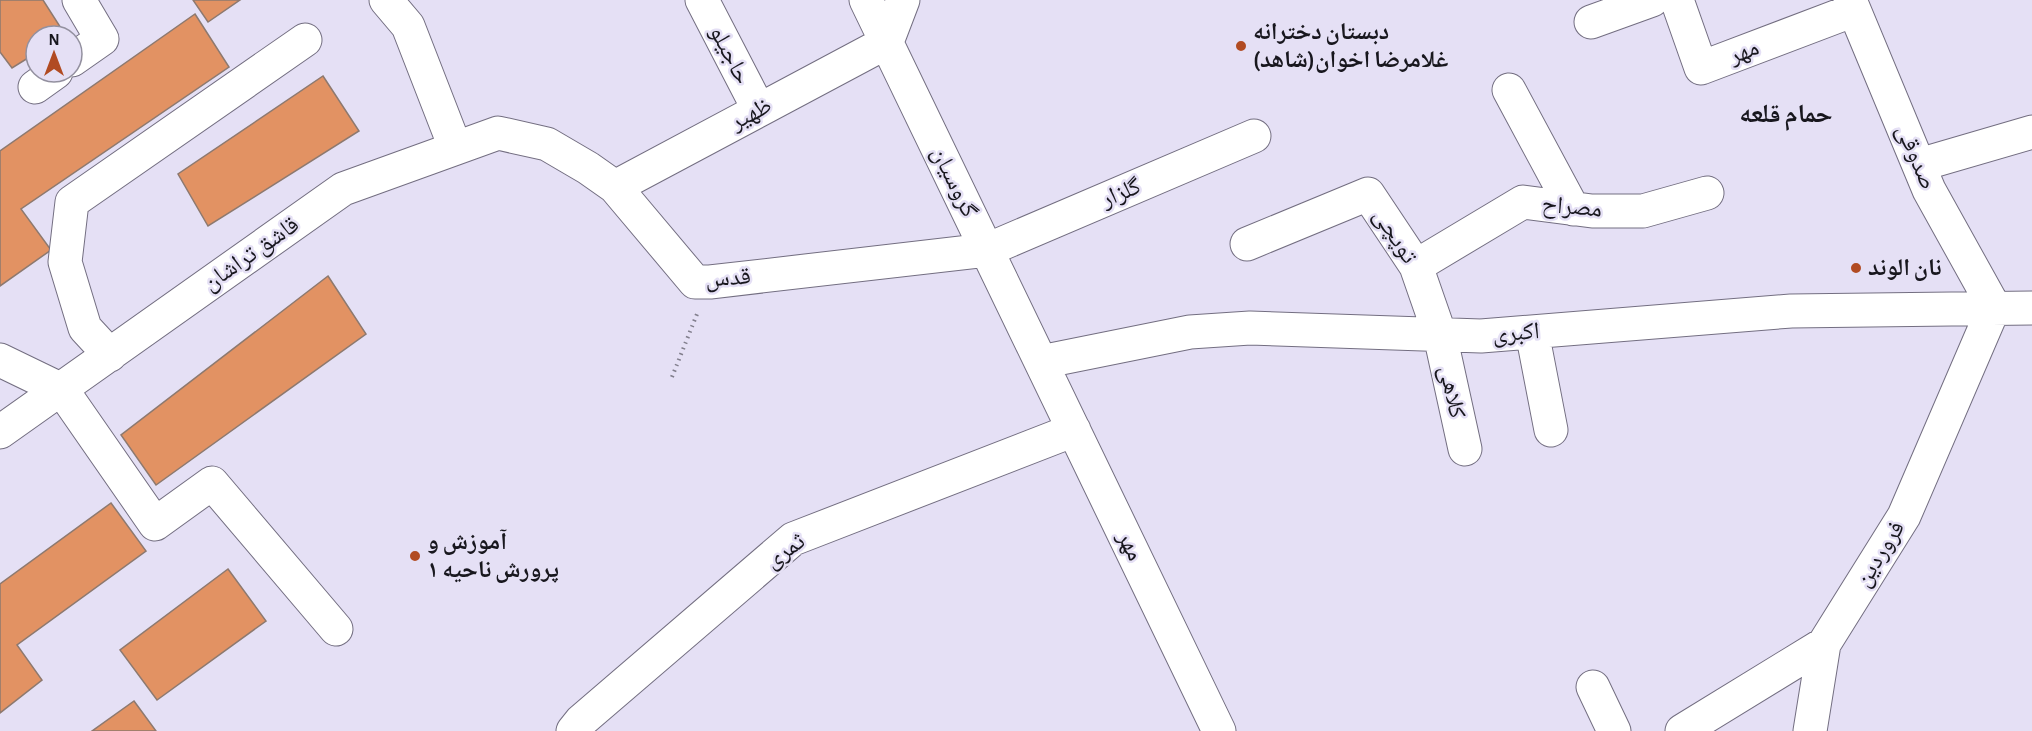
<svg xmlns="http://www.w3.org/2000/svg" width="2032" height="731" font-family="'Alegreya Sans','Noto Naskh Arabic',sans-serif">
<rect width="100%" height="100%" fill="#e5e0f5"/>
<path fill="#e29263" stroke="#8d796f" stroke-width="1.5" d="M 0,0 L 43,0 L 66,36 L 36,36 L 36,53 L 12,68 L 0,52 Z
M 193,0 L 240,0 L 208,22 Z
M 195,14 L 229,67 L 21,209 L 51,250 L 0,286 L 0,151 Z
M 323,76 L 359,131 L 208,226 L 178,174 Z
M 328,276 L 366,334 L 156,485 L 121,435 Z
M 111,503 L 146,551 L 17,645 L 42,680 L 0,713 L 0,584 Z
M 228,569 L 266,621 L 157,700 L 120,650 Z
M 134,701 L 156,731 L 92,731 Z"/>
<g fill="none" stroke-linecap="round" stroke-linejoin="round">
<g stroke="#736e81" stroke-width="35">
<path id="minor" d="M 386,0 L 408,26 L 455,147
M 702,0 L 759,110
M 866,0 L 1219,731
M 1677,0 L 1701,68 L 1854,10
M 1850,0 L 1929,190 L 1994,307
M 1591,22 L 1652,0
M 887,42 L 903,0
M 72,60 L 102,39 L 79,0
M 35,87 L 56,72
M 1509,90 L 1573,209
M 1919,165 L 2032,132
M 615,187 L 887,42
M 1247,244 L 1368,194 L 1416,266 L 1440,335 L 1465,449
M 1416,266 L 1523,202 L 1592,211 L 1643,211 L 1707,193
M 1532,332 L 1551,430
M 110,355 L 85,328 L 65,262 L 72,202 L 305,40
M 0,360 L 62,390 L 155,524 L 212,483 L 336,629
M 1041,362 L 1190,332 L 1250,328 L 1481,336 L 1791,311 L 2032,308
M 0,432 L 343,189 L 498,133 L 547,144 L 588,168 L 615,187 L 695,282 L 710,282 L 987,250 L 1254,136
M 1593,687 L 1614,731
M 573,731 L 581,721 L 793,539 L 1074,430
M 1682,731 L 1824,644 L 1904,516 L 1994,307
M 1810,731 L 1824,644"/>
</g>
<path stroke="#817e8c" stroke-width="4" stroke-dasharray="1.5 4.5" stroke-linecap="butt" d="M 672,377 L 697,314"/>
<use href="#minor" stroke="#fff" stroke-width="33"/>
</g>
<g fill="#b14b22" stroke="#e5e0f5" stroke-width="2">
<circle cx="1241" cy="46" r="6"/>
<circle cx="1856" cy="268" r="6"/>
<circle cx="415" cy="556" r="6"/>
</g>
<g text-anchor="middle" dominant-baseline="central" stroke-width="5" stroke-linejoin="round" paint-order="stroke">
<g font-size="24" font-weight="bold" fill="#18171e" stroke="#e5e0f5" text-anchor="start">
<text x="1253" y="32">دبستان دخترانه<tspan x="1253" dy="28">غلامرضا اخوان(شاهد)</tspan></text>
<text x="1868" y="268">نان الوند</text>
<text x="427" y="542">آموزش و<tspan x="427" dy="28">پرورش ناحیه ۱</tspan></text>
</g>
<g font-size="24" fill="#18171e" stroke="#e5e0f5">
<text transform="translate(1744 52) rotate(-21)">مهر</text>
<text transform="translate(730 55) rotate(63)">حاجیلو</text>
<text transform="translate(751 114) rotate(-28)">ظهیر</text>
<text transform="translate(1916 157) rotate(67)">صدوقی</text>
<text transform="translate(954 182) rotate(64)">گروسیان</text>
<text transform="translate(1121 193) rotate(-23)">گلزار</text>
<text transform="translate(1572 207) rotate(5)">مصراح</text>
<text transform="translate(1395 236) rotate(57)">توپچی</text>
<text transform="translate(251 254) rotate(-35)">قاشق تراشان</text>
<text transform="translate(728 278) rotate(-4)">قدس</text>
<text transform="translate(1516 333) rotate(-5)">اکبری</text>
<text transform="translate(1452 392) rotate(78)">کلاهی</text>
<text transform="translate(1130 546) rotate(64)">مهر</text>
<text transform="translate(785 551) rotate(-35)">ثمری</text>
<text transform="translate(1880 554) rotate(-58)">فروردین</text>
</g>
<g font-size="26" font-weight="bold" fill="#18171e" stroke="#e5e0f5">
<text x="1786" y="114">حمام قلعه</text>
</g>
</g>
<g transform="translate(54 54)"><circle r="28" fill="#e5e0f5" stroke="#93909f" stroke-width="1.5"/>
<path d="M0-4.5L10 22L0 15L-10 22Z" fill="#b14b22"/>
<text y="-9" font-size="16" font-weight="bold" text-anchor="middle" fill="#18171e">N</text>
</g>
</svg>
